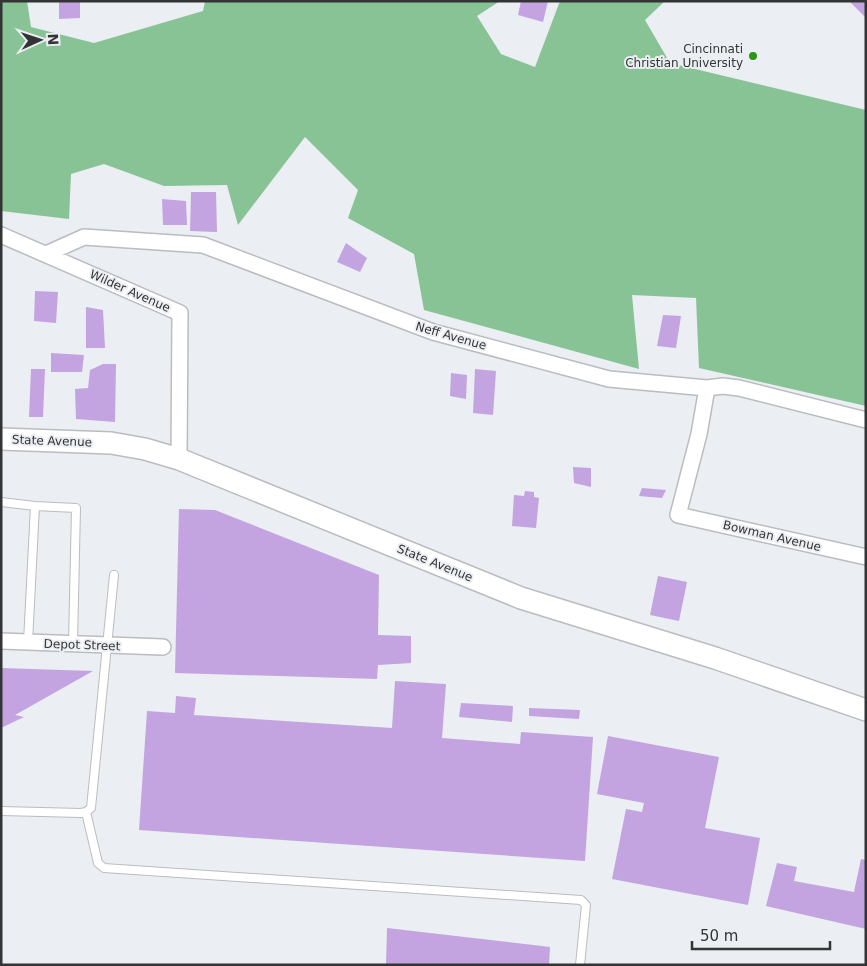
<svg xmlns="http://www.w3.org/2000/svg" width="867" height="966" font-family="'DejaVu Sans',sans-serif">
<rect width="100%" height="100%" fill="#ebeef2"/>
<path fill="#88c395" d="M 1,1 L 27,1 L 31,27 L 94,43 L 203,11 L 205,1 L 500,1 L 477,16 L 501,54 L 535,67 L 560,1 L 665,1 L 645,20 L 670,63 L 866,110 L 866,406 L 699,368 L 696,298 L 632,295 L 639,369 L 424,310 L 414,254 L 348,218 L 358,190 L 305,137 L 238,225 L 227,185 L 164,186 L 104,164 L 71,174 L 69,219 L 1,211 Z"/>
<path fill="#c3a4e0" d="M 59,1 L 80,1 L 80,18 L 59,19 Z
M 521,1 L 548,1 L 543,22 L 518,15 Z
M 849,1 L 866,1 L 866,18 Z
M 191,192 L 216,192 L 217,232 L 190,231 Z
M 162,199 L 186,201 L 187,225 L 163,225 Z
M 346,243 L 367,258 L 360,272 L 337,262 Z
M 35,291 L 58,292 L 56,323 L 34,321 Z
M 86,307 L 103,310 L 105,348 L 86,348 Z
M 663,315 L 681,316 L 676,348 L 657,346 Z
M 51,353 L 84,355 L 82,372 L 51,372 Z
M 103,364 L 116,364 L 115,422 L 76,419 L 75,389 L 88,388 L 90,370 Z
M 31,369 L 45,369 L 43,417 L 29,417 Z
M 475,369 L 496,371 L 493,415 L 473,413 Z
M 451,373 L 467,375 L 466,399 L 450,396 Z
M 573,467 L 591,468 L 591,487 L 574,483 Z
M 642,488 L 666,490 L 662,498 L 639,496 Z
M 525,491 L 534,492 L 534,497 L 539,498 L 536,528 L 512,526 L 514,495 L 524,496 Z
M 179,509 L 215,510 L 379,575 L 378,635 L 411,636 L 411,663 L 378,665 L 377,679 L 175,673 Z
M 658,576 L 687,582 L 679,621 L 650,615 Z
M 1,668 L 93,671 L 15,715 L 24,717 L 1,728 Z
M 395,681 L 446,684 L 442,738 L 520,744 L 521,732 L 593,737 L 585,861 L 139,830 L 147,711 L 175,713 L 176,696 L 196,698 L 194,715 L 392,728 Z
M 461,703 L 513,706 L 512,722 L 459,717 Z
M 529,708 L 580,710 L 579,719 L 529,716 Z
M 608,736 L 719,757 L 705,828 L 760,838 L 748,905 L 612,879 L 626,809 L 642,812 L 644,803 L 597,794 Z
M 861,859 L 866,860 L 866,929 L 766,906 L 777,863 L 797,867 L 794,881 L 854,892 Z
M 387,928 L 550,947 L 549,965 L 386,965 Z"/>
<g fill="none" stroke-linecap="round" stroke-linejoin="round">
<g stroke="#babcc0" stroke-width="10">
<path id="service" d="M 1,502 L 35,506
M 28,642 L 35,506 L 76,508 L 73,644
M 1,811 L 81,813 L 86,812 L 91,808 L 114,575
M 86,812 L 98,863 L 104,868 L 581,900 L 586,905 L 580,965"/>
</g>
<g stroke="#babcc0" stroke-width="18">
<path id="minor" d="M 1,235 L 180,313 L 179,459
M 46,254 L 84,237 L 203,245 L 433,332 L 609,379 L 707,388 L 723,386 L 739,388 L 866,420
M 707,388 L 699,434 L 678,515 L 866,557
M 1,641 L 163,647"/>
</g>
<g stroke="#babcc0" stroke-width="24">
<path id="secondary" d="M 1,439 L 111,443 L 145,449 L 179,459 L 521,598 L 715,658 L 866,710"/>
</g>
<use href="#service" stroke="#fff" stroke-width="8"/>
<use href="#minor" stroke="#fff" stroke-width="15"/>
<use href="#secondary" stroke="#fff" stroke-width="21"/>
</g>
<circle fill="#309418" stroke="#ebeef2" stroke-width="2" cx="753" cy="56" r="5"/>
<g text-anchor="middle" dominant-baseline="central" stroke-width="4" stroke-linejoin="round" paint-order="stroke">
<g font-size="12" fill="#333435" stroke="#ebeef2" text-anchor="end">
<text x="743" y="49">Cincinnati<tspan x="743" dy="14">Christian University</tspan></text>
</g>
<g font-size="12" fill="#333435" stroke="#ebeef2">
<text transform="translate(130 291) rotate(24)">Wilder Avenue</text>
<text transform="translate(451 336) rotate(16)">Neff Avenue</text>
<text transform="translate(52 441) rotate(2)">State Avenue</text>
<text transform="translate(772 536) rotate(13)">Bowman Avenue</text>
<text transform="translate(435 563) rotate(22)">State Avenue</text>
<text transform="translate(82 645) rotate(2)">Depot Street</text>
</g>
</g>
<rect width="867" height="966" fill="none" stroke="#333435" stroke-width="5"/>
<g transform="translate(40 40) rotate(87)" stroke="#ebeef2" stroke-width="4" paint-order="stroke">
<path d="M0-4L9 19L0 12L-9 19Z" fill="#333435"/>
<text y="-8" font-size="14" font-weight="bold" text-anchor="middle" fill="#333435">N</text>
</g>
<path d="M692 941v8h138v-8" fill="none" stroke="#333435" stroke-width="2.5"/>
<text x="700" y="941" font-size="15" fill="#333435" stroke="#ebeef2" stroke-width="4" paint-order="stroke">50 m</text>
</svg>
